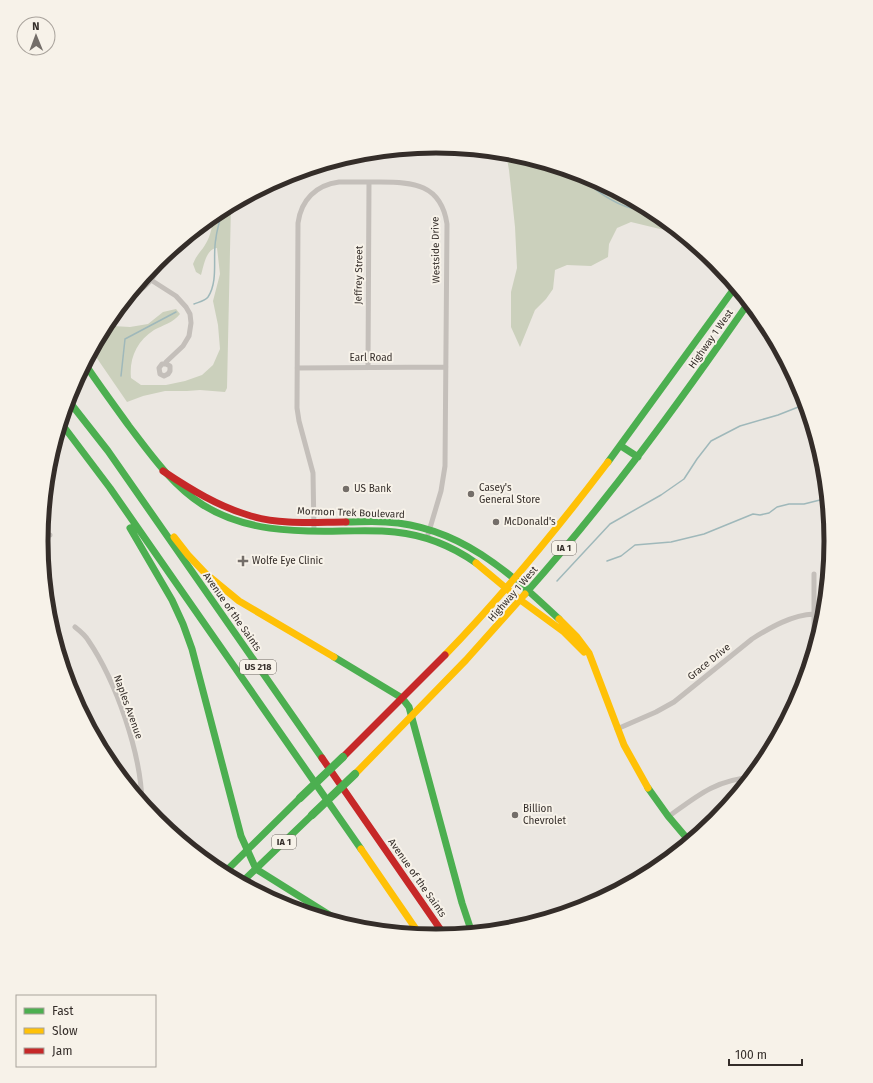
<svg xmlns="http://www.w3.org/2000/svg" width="873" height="1083" font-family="'Fira Sans',sans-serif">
<rect width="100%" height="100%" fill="#ebe7e1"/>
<path fill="#cbd0bc" d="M 501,152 L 514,154 L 588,176 L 656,213 L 678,231 L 660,229 L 631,222 L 617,228 L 609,244 L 608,257 L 591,266 L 567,265 L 555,270 L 553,289 L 546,299 L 535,310 L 520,347 L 511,327 L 511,292 L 517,268 L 515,227 L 509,170 L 507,159 Z
M 231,205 L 227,388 L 225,392 L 200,390 L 187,391 L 165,391 L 143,396 L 127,402 L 92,351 L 105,327 L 113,326 L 130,327 L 148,324 L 163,312 L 176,309 L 180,314 C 173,323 163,325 154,330 C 137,341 129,358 131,378 L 141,385 L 166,385 L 185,381 L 202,375 L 213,365 L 220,349 L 218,325 L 213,301 L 220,274 L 217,248 C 206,249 204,265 201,275 L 196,272 L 193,264 C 197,254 200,253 205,245 C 211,236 212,225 215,214 Z"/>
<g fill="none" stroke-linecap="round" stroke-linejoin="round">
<path stroke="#9fb8ba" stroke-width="1.5" d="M 529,158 L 532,162 L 551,165
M 573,172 C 591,186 609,202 631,208 C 636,209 642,208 647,208
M 194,304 C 199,302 205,301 208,297 C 219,280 212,256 216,238 C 217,228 221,220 221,210
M 121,376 L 125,339 L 176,312
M 607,561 L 621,556 L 635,545 L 671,542 L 704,534 L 753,514 L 760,515 L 769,513 L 777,507 L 789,504 L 804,504 L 828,498
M 557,581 L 610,524 L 661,495 L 684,479 L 697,459 L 711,441 L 740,426 L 778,415 L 806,404"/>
<path stroke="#c4bfba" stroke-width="5" d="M 151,280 L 176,296 L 186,307 L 190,314 L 191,323 L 189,336 L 183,346 L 166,362 L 166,364 L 170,366 L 170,371 L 168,374 L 164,376 L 160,374 L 159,368 L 162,364 L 166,364
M 130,294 C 150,290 158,268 168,253
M 368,367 L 369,182
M 297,368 L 446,367
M 314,531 L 313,473 L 299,421 L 297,408 L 298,223 C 301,200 316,185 339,182 C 353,182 366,182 380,182 C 413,182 441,184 447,224 L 445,466 L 441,491 L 427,538
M 42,535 L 50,535
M 814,574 L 814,653
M 75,627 C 80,631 85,635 88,640 C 116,681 141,753 142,803
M 617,729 L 656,712 L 674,702 L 752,639 C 771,627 792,615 814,614
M 668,817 C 697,796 715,780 753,777"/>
<path stroke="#4caf50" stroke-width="7" d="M 85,364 C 99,385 114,405 129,426 C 151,455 172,485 203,505 C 245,531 293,532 341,531 C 359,531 377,530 395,532 C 424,535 452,546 476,563
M 68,400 L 108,451 L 322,758
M 61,423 L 110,488 L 361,849
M 621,446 L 638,457
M 608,462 L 736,286
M 346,522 C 359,522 372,521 386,522 C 459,526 509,572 559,619
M 130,528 L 172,600 L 183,624 L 192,649 L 241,836 L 256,869 L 347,926
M 525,594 C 607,502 679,403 749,302
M 334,657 L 402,698 L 409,707 L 462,903 L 472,933
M 648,788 L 668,816 L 690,842
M 223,874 L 300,798
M 241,883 L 312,815"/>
<path stroke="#ffc107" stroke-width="7" d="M 174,537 L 188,555 L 205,573 L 239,601 L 334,657
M 476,563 L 519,599 L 564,632 L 584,652
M 559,619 L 577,637 L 589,653 L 624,745 L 648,788
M 445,655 C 504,594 557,529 608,462
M 355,774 L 466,660 L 525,594
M 361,849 L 420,935"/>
<path stroke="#c62828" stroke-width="7" d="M 163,471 C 190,489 219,507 251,516 C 281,525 315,522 346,522
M 343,757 L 445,655
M 322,758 L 445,936"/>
<path stroke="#4caf50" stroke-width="8" d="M 300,798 L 343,757
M 312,815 L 355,774"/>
</g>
<g fill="#746e69" stroke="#f7f2e9" stroke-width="1.5">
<circle cx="346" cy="489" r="4"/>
<circle cx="471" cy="494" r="4"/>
<circle cx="496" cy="522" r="4"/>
<path d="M241 555h4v4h4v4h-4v4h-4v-4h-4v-4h4z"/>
<circle cx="515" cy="815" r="4"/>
</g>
<g text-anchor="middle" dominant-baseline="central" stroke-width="4" stroke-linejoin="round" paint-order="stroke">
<g fill="#f7f2e9" stroke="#6e6863" stroke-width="1">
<rect x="552" y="541" width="24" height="14" rx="3"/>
<rect x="240" y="660" width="36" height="14" rx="3"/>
<rect x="272" y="835" width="24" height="14" rx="3"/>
</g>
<g font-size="9" font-weight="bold" fill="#342d29">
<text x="564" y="548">IA 1</text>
<text x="258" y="667">US 218</text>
<text x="284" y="842">IA 1</text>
</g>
<g font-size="10" fill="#342d29" stroke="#f7f2e9">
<text transform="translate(436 250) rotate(-91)">Westside Drive</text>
<text transform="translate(359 275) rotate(-89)">Jeffrey Street</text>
<text transform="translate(711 339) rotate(-55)">Highway 1 West</text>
<text x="371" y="358">Earl Road</text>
<text transform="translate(351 513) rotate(2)">Mormon Trek Boulevard</text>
<text transform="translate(513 594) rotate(-49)">Highway 1 West</text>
<text transform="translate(232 612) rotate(55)">Avenue of the Saints</text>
<text transform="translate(709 662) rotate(-39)">Grace Drive</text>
<text transform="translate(128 707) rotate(70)">Naples Avenue</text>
<text transform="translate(417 878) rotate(55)">Avenue of the Saints</text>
</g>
<g font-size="10" fill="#342d29" stroke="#f7f2e9" text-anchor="start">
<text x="479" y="488">Casey's<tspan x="479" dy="12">General Store</tspan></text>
<text x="354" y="489">US Bank</text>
<text x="504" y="522">McDonald's</text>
<text x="252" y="561">Wolfe Eye Clinic</text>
<text x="523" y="809">Billion<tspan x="523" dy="12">Chevrolet</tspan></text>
</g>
</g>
<path d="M0 0H873V1083H0ZM48 541a388 388 0 1 1 776 0a388 388 0 1 1-776 0Z" fill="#f7f2e9" fill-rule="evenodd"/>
<path fill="none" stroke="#342d29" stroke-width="5" d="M48 541a388 388 0 1 1 776 0a388 388 0 1 1-776 0Z"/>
<rect x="16" y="995" width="140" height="72" fill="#f7f2e9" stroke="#a9a39c"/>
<rect x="24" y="1008" width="20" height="6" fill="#4caf50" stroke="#a9a39c"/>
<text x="52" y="1015" font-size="12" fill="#342d29">Fast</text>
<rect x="24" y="1028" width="20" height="6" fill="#ffc107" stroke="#a9a39c"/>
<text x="52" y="1035" font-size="12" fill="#342d29">Slow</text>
<rect x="24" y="1048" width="20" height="6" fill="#c62828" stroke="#a9a39c"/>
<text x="52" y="1055" font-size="12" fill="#342d29">Jam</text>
<g transform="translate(36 36) rotate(359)"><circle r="19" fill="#f7f2e9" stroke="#a9a39c"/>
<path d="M0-3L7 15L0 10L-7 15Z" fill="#746e69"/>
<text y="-6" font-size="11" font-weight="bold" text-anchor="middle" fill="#342d29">N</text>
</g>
<path d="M729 1059v6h73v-6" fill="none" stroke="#342d29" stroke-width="2"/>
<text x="735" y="1059" font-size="12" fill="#342d29" stroke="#f7f2e9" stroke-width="3" paint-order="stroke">100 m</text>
</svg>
